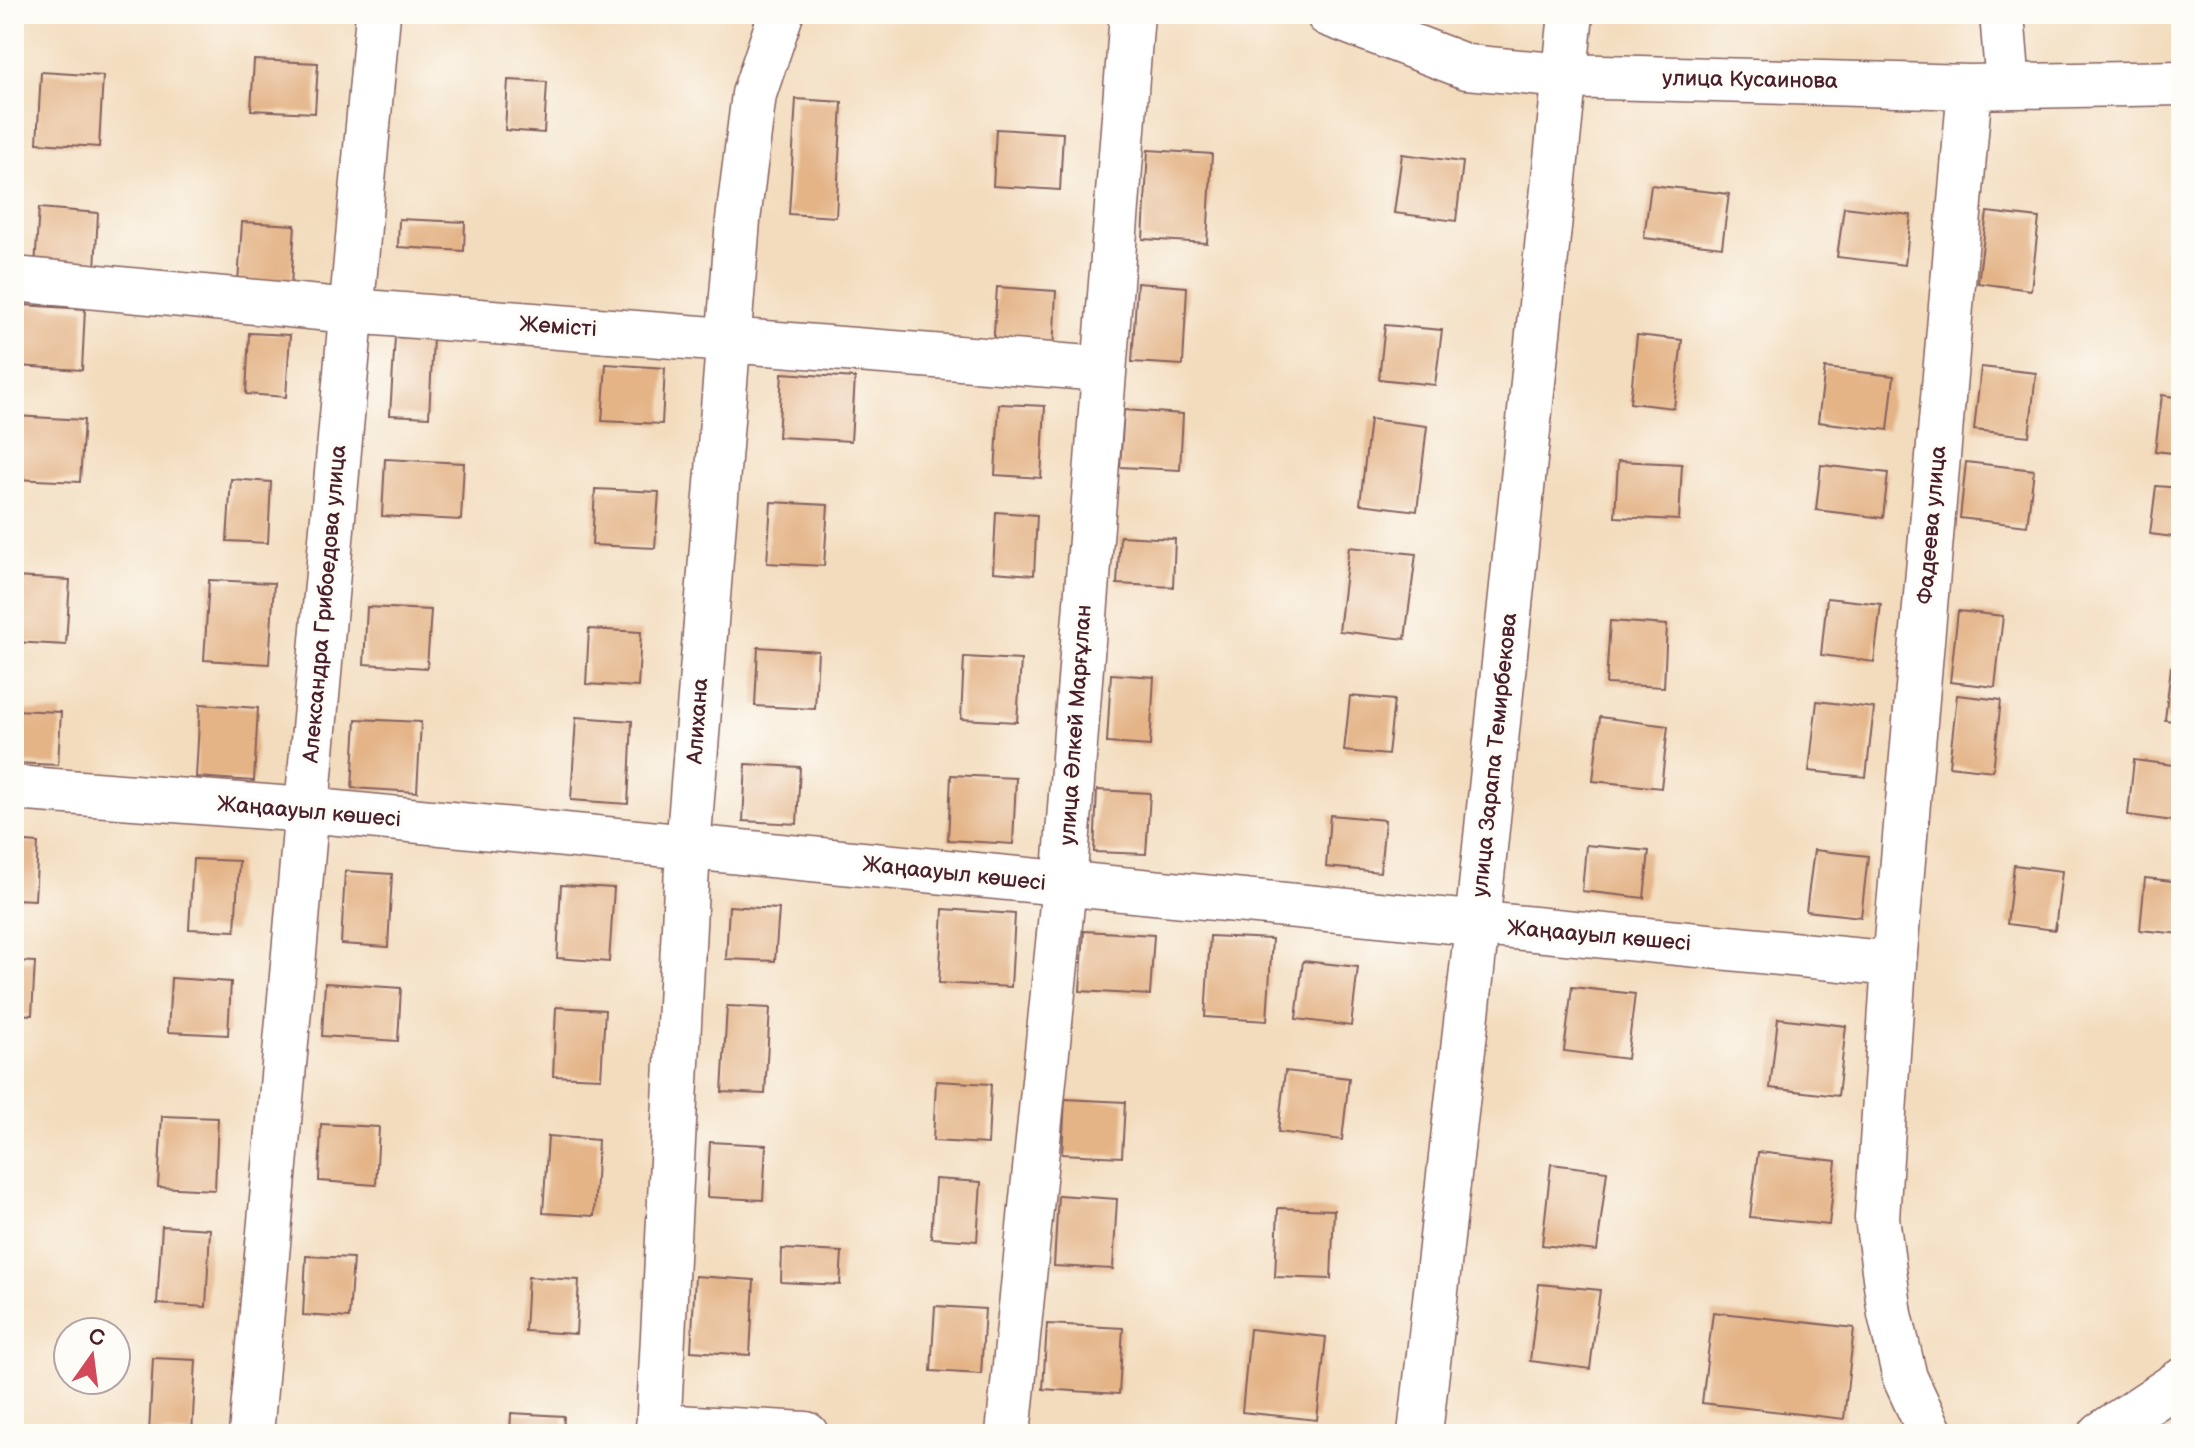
<svg xmlns="http://www.w3.org/2000/svg" width="2195" height="1448" font-family="'Balsamiq Sans',sans-serif">
<rect width="100%" height="100%" fill="#fdfcf7"/>
<filter id="ink" filterUnits="userSpaceOnUse"><feTurbulence type="fractalNoise" baseFrequency=".0125" numOctaves="2"/><feDisplacementMap in="SourceGraphic" scale="16" xChannelSelector="R" yChannelSelector="G"/><feConvolveMatrix kernelMatrix="1 2 1 2 8 2 1 2 1" color-interpolation-filters="sRGB"/></filter>
<filter id="wash" filterUnits="userSpaceOnUse"><feTurbulence type="fractalNoise" baseFrequency=".006" numOctaves="4" result="noise"/><feDisplacementMap in="SourceGraphic" scale="32" xChannelSelector="R" yChannelSelector="G"/><feGaussianBlur stdDeviation="1.8" result="paint"/><feColorMatrix in="noise" values="0 0 0 0 0 0 0 0 0 0 0 0 0 0 0 0 0 1.4 0 .05"/><feComposite in="paint" operator="in"/></filter>
<g filter="url(#wash)">
<rect width="100%" height="100%" fill="#f3dcbd"/>
<g id="blocks">
<path fill="#e4b487" d="M 430,14 L 471,14 L 471,20 L 430,17 Z
M 254,60 L 318,63 L 315,113 L 251,110 Z
M 41,72 L 103,76 L 99,147 L 37,143 Z
M 508,80 L 547,82 L 544,133 L 505,130 Z
M 796,99 L 842,102 L 836,217 L 789,214 Z
M 996,129 L 1063,133 L 1060,190 L 993,186 Z
M 1148,150 L 1212,154 L 1207,243 L 1143,239 Z
M 1402,154 L 1463,162 L 1456,221 L 1394,213 Z
M 1651,185 L 1729,194 L 1722,247 L 1644,238 Z
M 1844,207 L 1911,215 L 1905,265 L 1837,257 Z
M 39,208 L 98,213 L 95,269 L 35,266 Z
M 1987,212 L 2039,218 L 2031,290 L 1978,283 Z
M 399,219 L 465,222 L 464,251 L 398,247 Z
M 242,222 L 295,225 L 291,286 L 238,283 Z
M 1137,283 L 1187,287 L 1183,365 L 1132,362 Z
M 997,287 L 1056,291 L 1053,352 L 993,348 Z
M 22,305 L 85,309 L 82,370 L 18,366 Z
M 1385,325 L 1442,330 L 1435,385 L 1379,379 Z
M 249,333 L 290,335 L 286,397 L 246,394 Z
M 1637,335 L 1682,340 L 1674,408 L 1630,403 Z
M 395,337 L 433,338 L 429,417 L 390,415 Z
M 606,364 L 665,368 L 662,424 L 602,421 Z
M 1981,367 L 2036,373 L 2029,436 L 1974,430 Z
M 1825,368 L 1894,376 L 1888,430 L 1818,422 Z
M 782,373 L 855,378 L 851,441 L 778,437 Z
M 2162,395 L 2181,398 L 2181,454 L 2155,451 Z
M 999,404 L 1045,406 L 1041,478 L 995,475 Z
M 1124,410 L 1183,414 L 1180,470 L 1120,467 Z
M 15,416 L 84,420 L 80,482 L 14,479 Z
M 1370,419 L 1427,426 L 1417,511 L 1360,504 Z
M 385,459 L 464,463 L 461,520 L 382,516 Z
M 1618,461 L 1682,464 L 1679,520 L 1615,517 Z
M 1966,462 L 2034,470 L 2027,526 L 1960,518 Z
M 1821,465 L 1888,473 L 1883,518 L 1816,510 Z
M 231,479 L 271,482 L 268,543 L 227,541 Z
M 2156,486 L 2181,488 L 2181,538 L 2150,534 Z
M 595,489 L 659,492 L 655,548 L 592,545 Z
M 771,502 L 828,505 L 824,566 L 767,563 Z
M 996,512 L 1037,515 L 1034,575 L 993,572 Z
M 1120,536 L 1175,539 L 1173,587 L 1117,584 Z
M 1349,547 L 1416,554 L 1405,639 L 1339,631 Z
M 14,577 L 70,580 L 66,645 L 14,642 Z
M 209,580 L 274,583 L 269,664 L 204,660 Z
M 1827,598 L 1881,604 L 1874,662 L 1821,655 Z
M 367,607 L 431,610 L 427,668 L 364,664 Z
M 1958,611 L 2003,616 L 1995,687 L 1950,682 Z
M 1610,621 L 1667,625 L 1664,687 L 1606,684 Z
M 589,629 L 641,632 L 638,687 L 586,684 Z
M 758,647 L 818,651 L 815,709 L 755,706 Z
M 964,657 L 1021,660 L 1017,722 L 961,719 Z
M 2171,667 L 2181,668 L 2181,722 L 2165,720 Z
M 1111,674 L 1154,677 L 1150,746 L 1107,743 Z
M 1957,695 L 2001,700 L 1993,771 L 1949,766 Z
M 1350,696 L 1394,700 L 1388,755 L 1344,751 Z
M 1817,701 L 1874,708 L 1866,777 L 1809,771 Z
M 200,704 L 258,708 L 254,781 L 196,777 Z
M 14,710 L 61,712 L 58,765 L 14,763 Z
M 576,717 L 632,721 L 628,804 L 571,800 Z
M 1600,717 L 1668,726 L 1661,788 L 1593,781 Z
M 356,719 L 421,722 L 417,792 L 352,788 Z
M 2134,760 L 2181,766 L 2181,822 L 2128,815 Z
M 746,764 L 800,767 L 797,824 L 743,821 Z
M 951,775 L 1016,778 L 1013,844 L 948,840 Z
M 1097,790 L 1150,793 L 1146,854 L 1094,852 Z
M 1330,815 L 1385,820 L 1380,872 L 1326,867 Z
M 14,841 L 38,843 L 35,900 L 14,899 Z
M 1586,845 L 1649,851 L 1644,898 L 1582,891 Z
M 1814,850 L 1868,856 L 1861,917 L 1806,911 Z
M 193,859 L 239,861 L 235,931 L 189,929 Z
M 2014,865 L 2062,871 L 2055,930 L 2007,924 Z
M 345,871 L 392,874 L 388,947 L 341,944 Z
M 2145,878 L 2181,882 L 2181,934 L 2140,930 Z
M 561,885 L 614,888 L 609,962 L 557,958 Z
M 729,906 L 779,909 L 775,961 L 726,959 Z
M 943,909 L 1015,914 L 1011,987 L 939,983 Z
M 1084,931 L 1154,935 L 1150,995 L 1080,991 Z
M 1210,936 L 1272,939 L 1267,1021 L 1205,1017 Z
M 14,961 L 35,962 L 32,1015 L 14,1014 Z
M 1303,961 L 1358,967 L 1351,1026 L 1296,1019 Z
M 171,978 L 231,982 L 228,1035 L 168,1032 Z
M 325,983 L 401,988 L 398,1041 L 322,1036 Z
M 1572,987 L 1635,994 L 1627,1059 L 1564,1051 Z
M 727,1006 L 770,1008 L 765,1094 L 722,1092 Z
M 556,1007 L 605,1010 L 601,1078 L 553,1076 Z
M 1778,1018 L 1846,1026 L 1838,1096 L 1770,1088 Z
M 1285,1071 L 1349,1078 L 1342,1140 L 1278,1132 Z
M 936,1081 L 991,1084 L 988,1144 L 933,1141 Z
M 1065,1099 L 1125,1102 L 1122,1157 L 1062,1154 Z
M 162,1116 L 218,1118 L 215,1190 L 158,1187 Z
M 321,1124 L 379,1127 L 376,1185 L 319,1181 Z
M 548,1136 L 598,1140 L 594,1216 L 543,1213 Z
M 710,1142 L 766,1145 L 763,1200 L 707,1197 Z
M 1758,1152 L 1836,1161 L 1829,1225 L 1750,1217 Z
M 1551,1164 L 1607,1171 L 1597,1251 L 1542,1245 Z
M 935,1179 L 981,1182 L 977,1241 L 931,1238 Z
M 1058,1195 L 1117,1199 L 1113,1269 L 1054,1266 Z
M 1278,1208 L 1334,1210 L 1331,1279 L 1275,1277 Z
M 162,1226 L 210,1229 L 206,1307 L 157,1304 Z
M 782,1249 L 842,1252 L 840,1285 L 781,1282 Z
M 306,1256 L 353,1258 L 349,1318 L 303,1315 Z
M 695,1276 L 754,1280 L 750,1355 L 691,1351 Z
M 528,1277 L 579,1280 L 576,1334 L 525,1331 Z
M 1539,1284 L 1600,1290 L 1590,1369 L 1530,1361 Z
M 935,1306 L 985,1309 L 981,1374 L 931,1371 Z
M 1713,1312 L 1854,1328 L 1844,1419 L 1702,1403 Z
M 1047,1324 L 1123,1328 L 1119,1394 L 1043,1389 Z
M 1250,1329 L 1326,1337 L 1317,1420 L 1242,1412 Z
M 153,1358 L 196,1360 L 192,1434 L 149,1433 Z
M 511,1413 L 564,1416 L 563,1434 L 510,1434 Z
M 367,1430 L 398,1432 L 398,1434 L 367,1434 Z"/>
</g>
</g>
<g filter="url(#ink)">
<use href="#blocks" fill-opacity="0" stroke="#85615e" stroke-width="2"/>
<g fill="none" stroke-linecap="round" stroke-linejoin="round">
<g stroke="#85615e" stroke-width="47">
<path id="minor" d="M 1328,14 L 1467,67 L 1565,76 L 1970,87 L 2181,83
M 2002,14 L 2008,86
M 14,279 L 351,311 L 1102,369
M 14,788 L 307,810 L 1894,964
M 658,1426 L 806,1434
M 251,1434 L 378,14
M 658,1434 L 688,848 L 738,220 L 754,94 L 781,14
M 1008,1434 L 1064,885 L 1132,14
M 1420,1434 L 1477,925 L 1571,14
M 1931,1434 L 1905,1378 L 1890,1314 L 1877,1218 L 1894,964 L 1970,87
M 2101,1434 L 2181,1381"/>
</g>
<use href="#minor" stroke="#fff" stroke-width="44"/>
</g>
</g>
<g text-anchor="middle" dominant-baseline="central" stroke-width="7" stroke-linejoin="round" paint-order="stroke">
<g font-size="22" fill="#4a1f2b" stroke="#fdfcf7">
<text transform="translate(1750 80) rotate(1)">улица Кусаинова</text>
<text transform="translate(558 327) rotate(4)">Жемісті</text>
<text transform="translate(1932 525) rotate(-85)">Фадеева улица</text>
<text transform="translate(325 604) rotate(-85)">Александра Грибоедова улица</text>
<text transform="translate(698 721) rotate(-86)">Алихана</text>
<text transform="translate(1076 725) rotate(-86)">улица Әлкей Марғұлан</text>
<text transform="translate(1495 755) rotate(-84)">улица Зарапа Темирбекова</text>
<text transform="translate(309 812) rotate(5)">Жаңаауыл көшесі</text>
<text transform="translate(954 874) rotate(6)">Жаңаауыл көшесі</text>
<text transform="translate(1599 936) rotate(5)">Жаңаауыл көшесі</text>
</g>
</g>
<rect width="2195" height="1448" fill="none" stroke="#fdfcf7" stroke-width="48"/>
<g transform="translate(92 1356) rotate(14)"><circle r="38" fill="#fdfcf7" stroke="#b5a4a5" stroke-width="2"/>
<path d="M0-6L14 30L0 20L-14 30Z" fill="#d1495b"/>
<text y="-12" font-size="22" font-weight="bold" text-anchor="middle" fill="#4a1f2b">С</text>
</g>
</svg>
